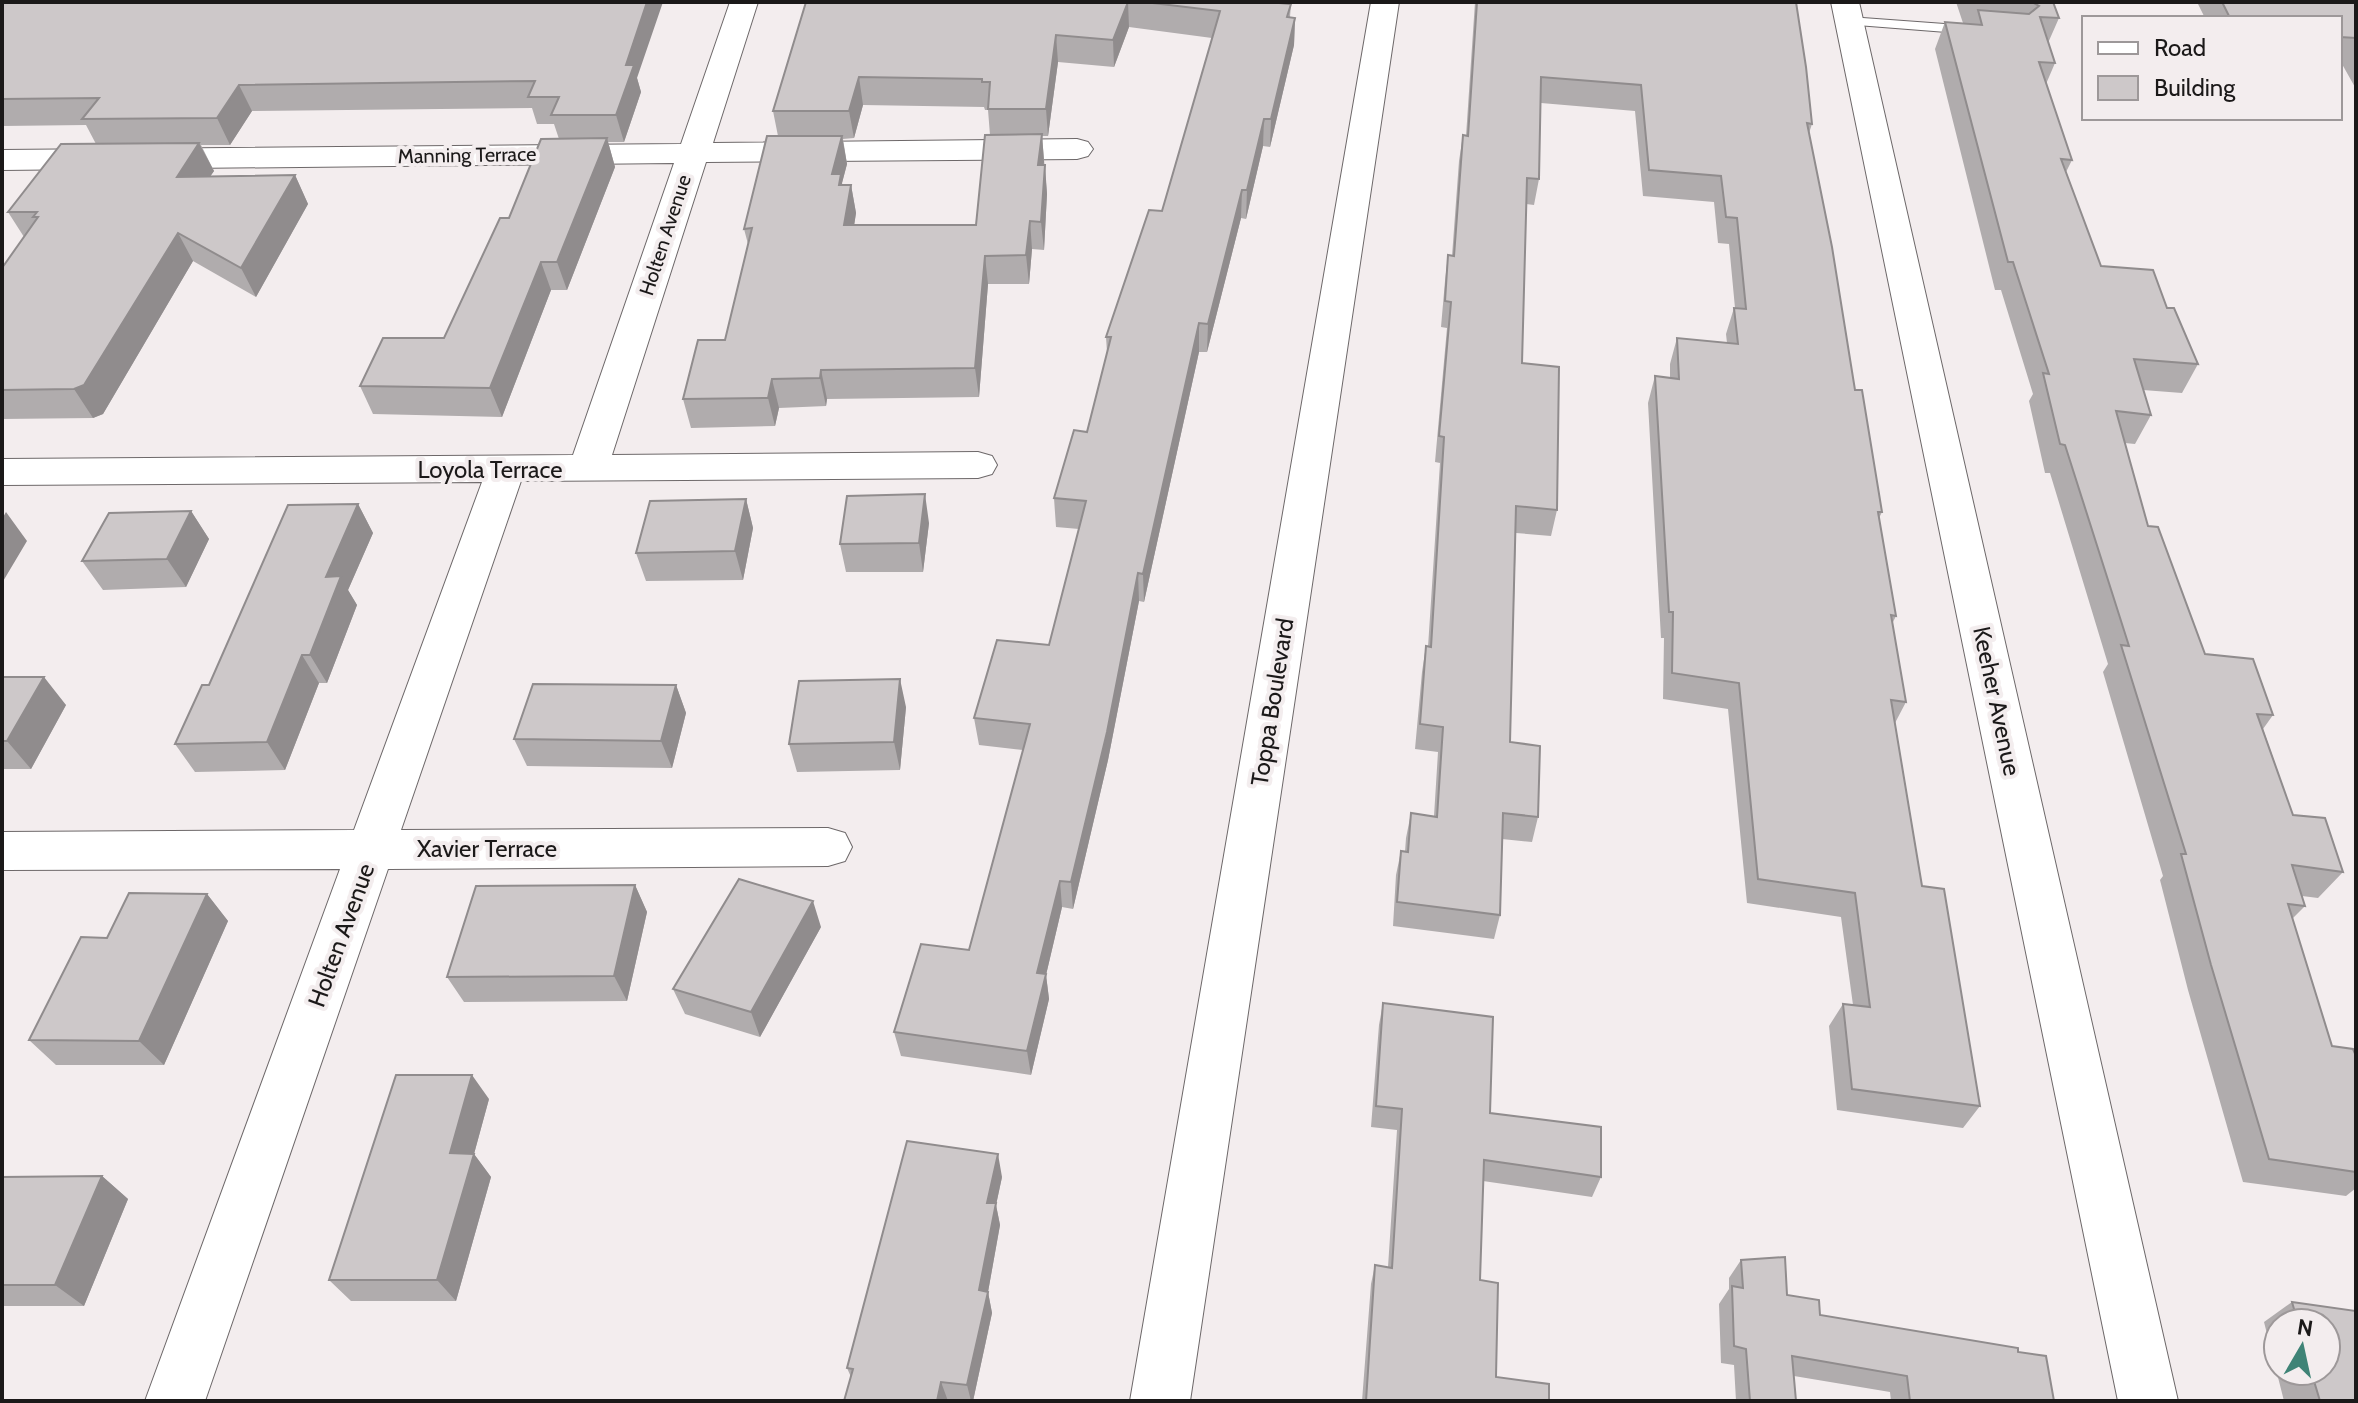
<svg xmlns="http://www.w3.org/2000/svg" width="2358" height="1403" font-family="Cabin,sans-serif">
<rect width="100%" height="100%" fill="#f3edee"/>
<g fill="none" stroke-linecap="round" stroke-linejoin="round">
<g stroke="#6d6869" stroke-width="2">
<path id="lane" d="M 1849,17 L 1972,26 L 1979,30 L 1972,34 L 1844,24 L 1844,18 Z"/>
</g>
<g stroke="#6d6869" stroke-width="2">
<path id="street" d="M 730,2 L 758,2 L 713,143 L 1077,139 L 1088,142 L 1093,149 L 1088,156 L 1077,159 L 706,162 L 612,455 L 978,452 L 992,456 L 997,465 L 992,474 L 978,478 L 521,481 L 401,830 L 828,828 L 845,833 L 852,847 L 845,861 L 828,866 L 388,869 L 205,1401 L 145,1401 L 340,869 L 2,870 L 2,832 L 354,830 L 482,482 L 2,485 L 2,459 L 573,455 L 674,163 L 2,170 L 2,150 L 681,144 Z
M 1371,2 L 1399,2 L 1190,1401 L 1130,1401 Z
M 1831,2 L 1859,2 L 2178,1401 L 2118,1401 Z"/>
</g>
<use href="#lane" fill="#fff" fill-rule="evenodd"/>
<use href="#street" fill="#fff" fill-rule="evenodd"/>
</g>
<path fill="#b0acad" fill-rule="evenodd" d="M 2,2 L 637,78 L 641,92 L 624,142 L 608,142 L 615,167 L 567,290 L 551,290 L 502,417 L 373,414 L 360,386 L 444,338 L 509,218 L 559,139 L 554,124 L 537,124 L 532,108 L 252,111 L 230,145 L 201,145 L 214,171 L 210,176 L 295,175 L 308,204 L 256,297 L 193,261 L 103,414 L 93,418 L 2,419 L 2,268 L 24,237 L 8,212 L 96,144 L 86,125 L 2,126 Z
M 806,2 L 1268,2 L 1291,4 L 1290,17 L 1295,18 L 1294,45 L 1270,147 L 1263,146 L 1246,219 L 1241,218 L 1207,352 L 1199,352 L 1144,602 L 1139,601 L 1108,760 L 1073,909 L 1062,907 L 1046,975 L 1049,999 L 1031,1075 L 901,1056 L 894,1032 L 969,950 L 1023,750 L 979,745 L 974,718 L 1049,645 L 1079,529 L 1056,527 L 1054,498 L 1087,432 L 1107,352 L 1106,337 L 1162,211 L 1212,38 L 1129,27 L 1114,67 L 1058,62 L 1048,136 L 1042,136 L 1047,194 L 1044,250 L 1032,249 L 1029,284 L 988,284 L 979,397 L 827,399 L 826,406 L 779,408 L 775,426 L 691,428 L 683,399 L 725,340 L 748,244 L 744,229 L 778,136 L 773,111 ZM 863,105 L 984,107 L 985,110 L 988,110 L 990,135 L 976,225 L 854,225 L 856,213 L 851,185 L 842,185 L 842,183 L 847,164 L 843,139 L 854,138 Z
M 1475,2 L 1796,2 L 1812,124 L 1809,133 L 1855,390 L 1882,512 L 1879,518 L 1896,616 L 1892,624 L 1906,702 L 1895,723 L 1922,886 L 1980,1106 L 1963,1128 L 1837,1110 L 1829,1026 L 1843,1004 L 1853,1005 L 1841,917 L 1747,903 L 1728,709 L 1663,699 L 1664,638 L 1661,638 L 1648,403 L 1655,376 L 1670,378 L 1670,364 L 1677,338 L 1727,343 L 1726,334 L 1734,308 L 1735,308 L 1729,244 L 1718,243 L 1714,202 L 1643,196 L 1635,111 L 1541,103 L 1539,179 L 1534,205 L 1526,204 L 1522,363 L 1557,510 L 1551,536 L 1516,533 L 1510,742 L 1538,817 L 1532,842 L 1502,839 L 1500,915 L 1494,939 L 1393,926 L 1396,875 L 1401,851 L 1405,852 L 1406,838 L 1411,813 L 1434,816 L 1438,752 L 1415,749 L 1422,672 L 1426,646 L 1428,647 L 1440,463 L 1435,462 L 1447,328 L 1441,327 L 1445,281 L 1448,255 L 1452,256 L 1459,161 L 1463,135 L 1466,136 Z
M 1956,2 L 2053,2 L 2059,18 L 2048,43 L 2055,63 L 2046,84 L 2072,160 L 2066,172 L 2101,266 L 2167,308 L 2198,364 L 2182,393 L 2143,390 L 2151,415 L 2135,444 L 2125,443 L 2148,526 L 2205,654 L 2273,715 L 2263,729 L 2293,815 L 2343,872 L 2318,898 L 2302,896 L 2305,906 L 2292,919 L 2332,1046 L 2356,1056 L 2356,1188 L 2346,1196 L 2243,1182 L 2188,990 L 2160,880 L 2163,876 L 2103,672 L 2108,664 L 2050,473 L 2045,473 L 2029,401 L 2033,394 L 2001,290 L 1995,290 L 1935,49 L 1945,22 L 1963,23 Z
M 2199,2 L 2356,2 L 2356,89 L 2342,64 L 2340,64 L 2340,18 L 2205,18 L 2198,4 Z
M 746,499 L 753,528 L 743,580 L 646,581 L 636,553 Z
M 358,504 L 373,533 L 348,590 L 357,605 L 327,683 L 319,683 L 285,770 L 195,772 L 175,744 L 209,685 Z
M 191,511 L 209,539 L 186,587 L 103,590 L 82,561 Z
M 929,523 L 923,572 L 846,572 L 840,544 Z
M 2,677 L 66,705 L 31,769 L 2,769 Z
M 676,685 L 686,713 L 672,768 L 527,766 L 514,739 Z
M 906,707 L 900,770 L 797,772 L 789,744 Z
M 635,885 L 647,912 L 627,1001 L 464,1002 L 447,977 Z
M 207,894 L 228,921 L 164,1065 L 56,1065 L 29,1040 L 107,938 Z
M 821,927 L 760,1037 L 685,1014 L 673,989 Z
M 1383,1003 L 1490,1113 L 1601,1177 L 1592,1197 L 1483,1181 L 1480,1280 L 1496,1377 L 1549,1401 L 1362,1401 L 1371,1284 L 1375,1265 L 1388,1267 L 1397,1130 L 1371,1127 L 1379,1025 Z
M 489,1099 L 474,1154 L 491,1177 L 456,1301 L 351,1301 L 329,1280 Z
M 102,1176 L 128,1199 L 84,1306 L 2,1306 L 2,1177 Z
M 1002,1177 L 996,1205 L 1000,1225 L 988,1292 L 992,1313 L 973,1401 L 844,1401 L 851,1377 L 847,1368 Z
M 1741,1260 L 1787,1295 L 1820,1315 L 2018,1352 L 2054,1401 L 1891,1401 L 1890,1392 L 1794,1376 L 1796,1401 L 1736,1401 L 1734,1365 L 1721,1363 L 1719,1304 L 1729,1289 L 1729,1278 Z
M 2292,1302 L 2356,1311 L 2356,1401 L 2284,1401 L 2264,1322 ZM 2278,1323 L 2326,1323 L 2326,1371 L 2278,1371 Z"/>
<path fill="#908c8d" d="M 647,2 L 663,2 L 637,78 L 641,92 L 624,142 L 616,115 L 626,65 Z
M 1128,2 L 1129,27 L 1114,67 L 1113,40 Z
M 1295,18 L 1294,45 L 1270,147 L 1271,119 Z
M 1056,35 L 1058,62 L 1048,136 L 1046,109 Z
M 859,77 L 863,105 L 854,138 L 849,111 Z
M 239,85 L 252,111 L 230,145 L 217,118 Z
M 1264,119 L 1263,146 L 1246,219 L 1247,190 Z
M 1042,134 L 1044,162 L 1040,194 L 1038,165 Z
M 842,136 L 847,164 L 842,183 L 846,202 L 832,174 Z
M 607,138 L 615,167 L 567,290 L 557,262 Z
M 199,143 L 214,171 L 191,205 L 177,177 Z
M 1045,165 L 1047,194 L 1044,250 L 1041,222 Z
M 295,175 L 308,204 L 256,297 L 241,268 Z
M 851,185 L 856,213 L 850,253 L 844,225 Z
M 1242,190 L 1241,218 L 1207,352 L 1208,324 Z
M 1030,221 L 1032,249 L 1029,284 L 1026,255 Z
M 178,233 L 193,261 L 103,414 L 93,418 L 74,389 Z
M 985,256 L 988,284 L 979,397 L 975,368 Z
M 541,262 L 551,290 L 502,417 L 490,388 Z
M 1199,323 L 1199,352 L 1144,602 L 1143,574 Z
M 821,370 L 827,399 L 826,406 L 820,378 Z
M 772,379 L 779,408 L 775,426 L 768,398 Z
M 925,494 L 929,523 L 923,572 L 919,543 Z
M 746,499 L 753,528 L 743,580 L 735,551 Z
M 358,504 L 373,533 L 348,590 L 357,605 L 327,683 L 310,655 L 326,577 Z
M 191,511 L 209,539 L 186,587 L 167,559 Z
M 6,512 L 27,541 L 2,583 L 2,519 Z
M 1138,573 L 1139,601 L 1108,760 L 1073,909 L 1071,882 Z
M 302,655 L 319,683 L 285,770 L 267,742 Z
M 44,677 L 66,705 L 31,769 L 7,741 Z
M 900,679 L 906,707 L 900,770 L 894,742 Z
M 676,685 L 686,713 L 672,768 L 661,741 Z
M 1060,881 L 1062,907 L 1046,975 L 1049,999 L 1031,1075 L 1027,1051 L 1037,973 Z
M 635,885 L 647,912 L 627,1001 L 614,976 Z
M 207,894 L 228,921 L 164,1065 L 139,1041 Z
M 813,901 L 821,927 L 760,1037 L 751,1012 Z
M 472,1075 L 489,1099 L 474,1154 L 491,1177 L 456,1301 L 437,1280 L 450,1153 Z
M 998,1154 L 1002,1177 L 996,1205 L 1000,1225 L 988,1292 L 992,1313 L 973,1401 L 971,1401 L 967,1385 L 979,1290 L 987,1203 Z
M 102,1176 L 128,1199 L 84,1306 L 55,1285 Z
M 941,1382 L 948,1401 L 937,1401 Z"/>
<path fill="#cdc8c9" stroke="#908c8d" stroke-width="2" d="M 2,2 L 647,2 L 626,65 L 634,65 L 616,115 L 551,115 L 559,97 L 528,97 L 535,81 L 239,85 L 217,118 L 82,119 L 99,98 L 2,99 Z
M 806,2 L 1128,2 L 1113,40 L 1056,35 L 1046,109 L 988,109 L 990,82 L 982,82 L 982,79 L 859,77 L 849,111 L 773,111 Z
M 1144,2 L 1268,2 L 1291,4 L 1287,17 L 1295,18 L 1271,119 L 1264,119 L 1247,190 L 1242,190 L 1208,324 L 1199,323 L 1143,574 L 1138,573 L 1107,732 L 1071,882 L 1060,881 L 1037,973 L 1046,974 L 1027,1051 L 894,1032 L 921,944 L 969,950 L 1030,724 L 974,718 L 997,640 L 1049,645 L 1086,501 L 1054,498 L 1074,430 L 1087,432 L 1111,337 L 1106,337 L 1149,210 L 1162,211 L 1220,11 Z
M 1477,2 L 1796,2 L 1806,67 L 1812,124 L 1807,123 L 1832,247 L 1855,390 L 1862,390 L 1882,512 L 1878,512 L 1896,616 L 1891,615 L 1906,702 L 1891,700 L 1922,886 L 1944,889 L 1980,1106 L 1852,1089 L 1843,1004 L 1870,1007 L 1855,893 L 1758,879 L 1739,683 L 1672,673 L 1673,612 L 1669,612 L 1655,376 L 1679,379 L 1677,338 L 1738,344 L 1734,308 L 1746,309 L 1737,218 L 1726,217 L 1721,176 L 1649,170 L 1641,85 L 1541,77 L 1539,179 L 1527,178 L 1522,363 L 1559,367 L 1557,510 L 1516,506 L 1510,742 L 1540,746 L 1538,817 L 1503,813 L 1500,915 L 1397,902 L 1401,851 L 1408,852 L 1411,813 L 1437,817 L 1443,727 L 1420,724 L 1426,646 L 1431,647 L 1444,437 L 1439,436 L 1451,302 L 1445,301 L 1448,255 L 1454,256 L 1463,135 L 1468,136 Z
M 2032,2 L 2053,2 L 2059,18 L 2040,17 L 2055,63 L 2039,62 L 2072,160 L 2061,159 L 2101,266 L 2153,270 L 2167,308 L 2174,308 L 2198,364 L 2134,359 L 2151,415 L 2116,411 L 2148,526 L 2158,527 L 2205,654 L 2253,659 L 2273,715 L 2257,714 L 2293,815 L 2325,818 L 2343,872 L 2292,865 L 2305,906 L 2288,904 L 2332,1046 L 2353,1049 L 2356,1056 L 2356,1172 L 2269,1159 L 2211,965 L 2181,854 L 2186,854 L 2121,645 L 2129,646 L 2065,445 L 2060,444 L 2043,373 L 2049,374 L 2013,262 L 2008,262 L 1945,22 L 1982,25 L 1978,10 L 2029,14 L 2039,6 Z
M 2222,2 L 2356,2 L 2356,38 L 2340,37 L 2340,18 L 2230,18 Z
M 1042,134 L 1038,165 L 1045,165 L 1041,222 L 1030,221 L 1026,255 L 985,256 L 975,368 L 821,370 L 820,378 L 772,379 L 768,398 L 683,399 L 698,340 L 725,340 L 752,228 L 744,229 L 767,136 L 842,136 L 832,174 L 841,174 L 839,185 L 851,185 L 844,225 L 976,225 L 985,135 Z
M 607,138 L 557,262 L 541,262 L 490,388 L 360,386 L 383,338 L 444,338 L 500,218 L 509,218 L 541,139 Z
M 199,143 L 177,177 L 295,175 L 241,268 L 178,233 L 84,385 L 74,389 L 2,390 L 2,268 L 38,217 L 33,217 L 37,212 L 8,212 L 61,144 Z
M 925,494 L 919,543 L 840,544 L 847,496 Z
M 746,499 L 735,551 L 636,553 L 650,501 Z
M 358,504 L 326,577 L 341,576 L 310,655 L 302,655 L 267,742 L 175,744 L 202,685 L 209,685 L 288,505 Z
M 191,511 L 167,559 L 82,561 L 109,513 Z
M 2,677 L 44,677 L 7,741 L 2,741 Z
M 900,679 L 894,742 L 789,744 L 799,681 Z
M 533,684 L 676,685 L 661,741 L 514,739 Z
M 739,879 L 813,901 L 751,1012 L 673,989 Z
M 635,885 L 614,976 L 447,977 L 476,886 Z
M 129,893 L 207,894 L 139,1041 L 29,1040 L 81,937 L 107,938 Z
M 1383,1003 L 1493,1017 L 1490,1113 L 1601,1127 L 1601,1177 L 1484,1160 L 1480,1280 L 1498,1283 L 1496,1377 L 1549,1384 L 1549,1401 L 1366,1401 L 1375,1265 L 1392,1268 L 1402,1109 L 1376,1106 Z
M 396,1075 L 472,1075 L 450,1153 L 474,1154 L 437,1280 L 329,1280 Z
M 907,1141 L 998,1154 L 987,1203 L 996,1203 L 979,1290 L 988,1292 L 967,1385 L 941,1382 L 937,1401 L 844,1401 L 853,1369 L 847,1368 Z
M 102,1176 L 55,1285 L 2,1285 L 2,1177 Z
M 1785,1257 L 1787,1295 L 1819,1300 L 1820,1315 L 2018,1348 L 2018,1352 L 2046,1356 L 2054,1401 L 1910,1401 L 1907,1376 L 1792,1356 L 1796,1401 L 1750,1401 L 1746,1349 L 1734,1346 L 1732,1286 L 1743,1288 L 1741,1260 Z
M 2292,1302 L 2356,1311 L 2356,1401 L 2320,1401 L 2311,1371 L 2326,1371 L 2326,1323 L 2298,1323 Z"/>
<g text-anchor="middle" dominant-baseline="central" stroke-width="8" stroke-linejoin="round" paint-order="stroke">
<g font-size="20" fill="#1b1919" stroke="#f3edee">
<text transform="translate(467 155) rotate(-1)">Manning Terrace</text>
<text transform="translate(665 235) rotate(-72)">Holten Avenue</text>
</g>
<g font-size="24" fill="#1b1919" stroke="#f3edee">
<text x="490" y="469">Loyola Terrace</text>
<text transform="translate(1997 701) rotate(78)">Keeher Avenue</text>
<text transform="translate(1272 702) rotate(-81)">Toppa Boulevard</text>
<text x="487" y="848">Xavier Terrace</text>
<text transform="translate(341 935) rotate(-70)">Holten Avenue</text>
</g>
</g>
<rect width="2358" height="1403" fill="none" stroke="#1b1919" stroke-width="8"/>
<rect x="2082" y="16" width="260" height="104" fill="#f3edee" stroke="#9d9899" stroke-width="2"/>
<rect x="2098" y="42" width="40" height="12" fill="#ffffff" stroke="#9d9899" stroke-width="2"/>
<text x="2154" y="56" font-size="24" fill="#1b1919">Road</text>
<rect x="2098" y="76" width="40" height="24" fill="#cdc8c9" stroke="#9d9899" stroke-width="2"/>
<text x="2154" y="96" font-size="24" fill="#1b1919">Building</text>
<g transform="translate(2302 1347) rotate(9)"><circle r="38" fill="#f3edee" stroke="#9d9899" stroke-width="2"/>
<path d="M0-6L14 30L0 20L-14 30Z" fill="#3f8376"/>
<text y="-12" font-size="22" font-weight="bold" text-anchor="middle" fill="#1b1919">N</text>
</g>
</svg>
